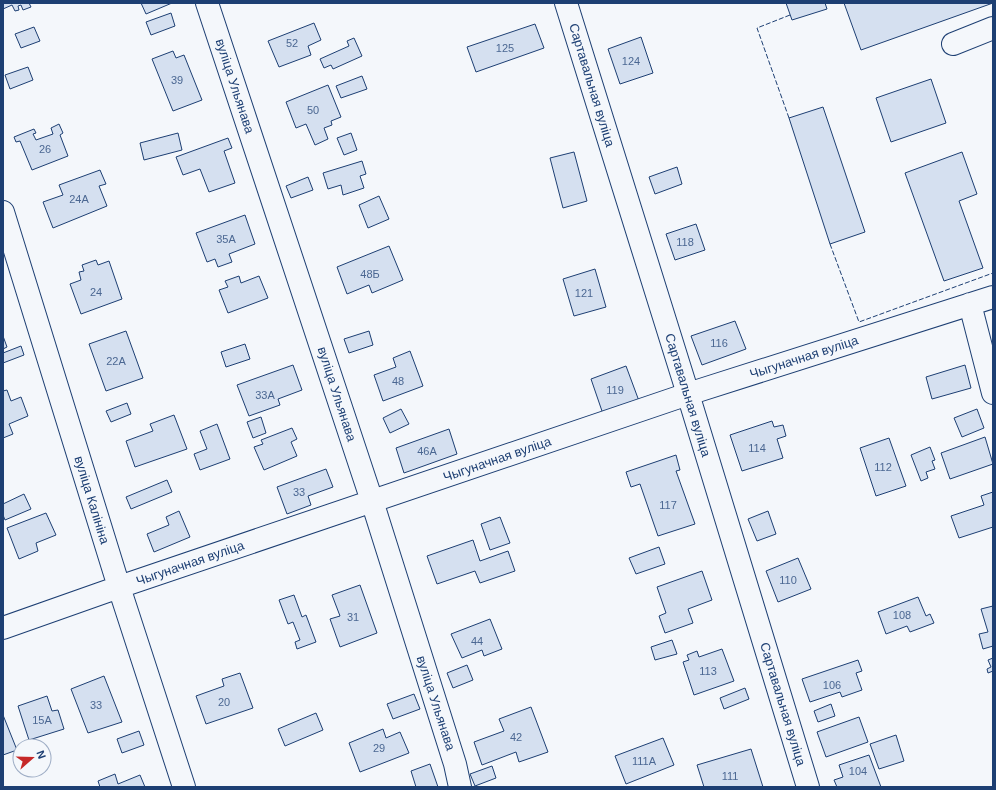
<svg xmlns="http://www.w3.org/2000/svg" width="996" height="790" font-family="Helvetica,sans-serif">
<rect width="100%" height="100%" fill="#f4f7fb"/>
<path fill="#d5e0f0" stroke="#1d3f73" d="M 3,3 L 29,3 L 31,7 L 23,10 L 21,5 L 18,6 L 19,10 L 15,11 L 12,5 L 3,9 Z
M 141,3 L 172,3 L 146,14 Z
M 786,3 L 825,3 L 827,9 L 792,20 Z
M 844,3 L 993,3 L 861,50 Z
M 171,13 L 175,26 L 151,35 L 146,22 Z
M 314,23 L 321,40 L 308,46 L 311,55 L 279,67 L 268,41 Z
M 535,24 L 544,48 L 476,72 L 467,47 Z
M 34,27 L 40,41 L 21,48 L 15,34 Z
M 641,37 L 653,73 L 620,84 L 608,49 Z
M 354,38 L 362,56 L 333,69 L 331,65 L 324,68 L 320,59 L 349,46 L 347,41 Z
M 173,51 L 176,58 L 184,55 L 202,100 L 173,111 L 152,59 Z
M 28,67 L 33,80 L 10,89 L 5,75 Z
M 362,76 L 367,89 L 341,98 L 336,86 Z
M 931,79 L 946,123 L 891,142 L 876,98 Z
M 328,85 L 341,117 L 331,121 L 332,125 L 324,128 L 328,139 L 315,145 L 306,124 L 296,128 L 286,102 Z
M 823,107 L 865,232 L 830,244 L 789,118 Z
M 59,124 L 63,133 L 60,135 L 68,156 L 32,170 L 20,141 L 16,142 L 14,137 L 34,129 L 36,133 L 33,134 L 36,140 L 53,134 L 51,128 Z
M 178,133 L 182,150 L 144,160 L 140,143 Z
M 351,133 L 357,150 L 344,155 L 337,138 Z
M 228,138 L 232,148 L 224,151 L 235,183 L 209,192 L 200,169 L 183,175 L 176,157 Z
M 574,152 L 587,201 L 563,208 L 550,158 Z
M 962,152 L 977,194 L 959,201 L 983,268 L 944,281 L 905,173 Z
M 362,161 L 366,174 L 360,176 L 364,188 L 343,195 L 341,185 L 328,189 L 323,173 Z
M 677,167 L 682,184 L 655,194 L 649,177 Z
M 100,170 L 106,184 L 99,186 L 107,206 L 53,228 L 43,202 L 63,195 L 59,185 Z
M 308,177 L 313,190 L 291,198 L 286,186 Z
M 379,196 L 389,219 L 368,228 L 359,205 Z
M 245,215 L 255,244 L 229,254 L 232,262 L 218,267 L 215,259 L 207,262 L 196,233 Z
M 696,224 L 705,250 L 675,260 L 666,234 Z
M 389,246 L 403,280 L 372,293 L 369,285 L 347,294 L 337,267 Z
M 96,260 L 98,265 L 109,261 L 122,299 L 81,314 L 70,284 L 81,280 L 79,272 L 84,271 L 82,265 Z
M 595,269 L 606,307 L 574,316 L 563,279 Z
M 239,276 L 241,283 L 259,276 L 268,298 L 228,313 L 219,290 L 228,287 L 225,281 Z
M 735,321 L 746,349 L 702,365 L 691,336 Z
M 126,331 L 143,378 L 106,391 L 89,344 Z
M 369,331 L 373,345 L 349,353 L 344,339 Z
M 3,336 L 7,347 L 3,349 Z
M 245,344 L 250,359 L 226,367 L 221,352 Z
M 21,346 L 24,355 L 3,363 L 3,353 Z
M 410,351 L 423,386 L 383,401 L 374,375 L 396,367 L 393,358 Z
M 293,365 L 302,390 L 278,399 L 280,405 L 249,416 L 237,385 Z
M 965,365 L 971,388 L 932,399 L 926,377 Z
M 626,366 L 639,401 L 603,414 L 591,379 Z
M 7,390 L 11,401 L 21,397 L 28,416 L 9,424 L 13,434 L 3,438 L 3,391 Z
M 127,403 L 131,414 L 111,422 L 106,411 Z
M 401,409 L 409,424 L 390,433 L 383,418 Z
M 977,409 L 984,428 L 962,437 L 954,418 Z
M 174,415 L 187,449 L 135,467 L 126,441 L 153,431 L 150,424 Z
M 261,417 L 266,433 L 253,438 L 247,422 Z
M 772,421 L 774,427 L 783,425 L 786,436 L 777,439 L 783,458 L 742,471 L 730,435 Z
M 217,424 L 230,459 L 200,470 L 194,454 L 207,449 L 200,431 Z
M 292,428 L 297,439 L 291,442 L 297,456 L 264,470 L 254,447 L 263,444 L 261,440 Z
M 449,429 L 457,454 L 404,473 L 396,448 Z
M 985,437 L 993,464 L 950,479 L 941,453 Z
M 889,438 L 906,486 L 876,496 L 860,448 Z
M 930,447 L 935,460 L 932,461 L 935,469 L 926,472 L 928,478 L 921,481 L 911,455 Z
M 676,455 L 680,470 L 676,471 L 695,524 L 658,536 L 640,484 L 631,487 L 626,472 Z
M 326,469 L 333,487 L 308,496 L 311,505 L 287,514 L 277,487 Z
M 167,480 L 172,492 L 131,509 L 126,497 Z
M 993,492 L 993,527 L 959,538 L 951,516 L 984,505 L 981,496 Z
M 24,494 L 31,509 L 5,520 L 3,515 L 3,504 Z
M 179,511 L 190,537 L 154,552 L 147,534 L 169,525 L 166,517 Z
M 768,511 L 776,534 L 757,541 L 748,519 Z
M 46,513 L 56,535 L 36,543 L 38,551 L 19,559 L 7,528 Z
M 500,517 L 510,543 L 490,550 L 481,524 Z
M 473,540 L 480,561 L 508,551 L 515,571 L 480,583 L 475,571 L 437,584 L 427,556 Z
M 659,547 L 665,564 L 636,574 L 629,558 Z
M 798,558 L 811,589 L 778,602 L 766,571 Z
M 702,571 L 712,600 L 688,609 L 693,623 L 665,633 L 659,616 L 666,613 L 657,587 Z
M 360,585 L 377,633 L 340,647 L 330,619 L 340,616 L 332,595 Z
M 294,595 L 302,617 L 306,615 L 316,642 L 297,649 L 295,642 L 300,640 L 293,622 L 288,624 L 279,600 Z
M 918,597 L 926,616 L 930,614 L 934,623 L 910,632 L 907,626 L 886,634 L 878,612 Z
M 993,606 L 993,646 L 983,649 L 979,634 L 988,632 L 981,609 Z
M 490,619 L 502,649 L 484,656 L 482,650 L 462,658 L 451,634 Z
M 672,640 L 677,654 L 655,660 L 651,647 Z
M 722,649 L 734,681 L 694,695 L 683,662 L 689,660 L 687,655 L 697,651 L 699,657 Z
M 993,658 L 993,671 L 988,673 L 987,669 L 991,667 L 988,660 Z
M 858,660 L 862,671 L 856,673 L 862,690 L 842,697 L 840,692 L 810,702 L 802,679 Z
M 467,665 L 473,680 L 453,688 L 447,673 Z
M 240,673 L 253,708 L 206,724 L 196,696 L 224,686 L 222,679 Z
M 104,676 L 122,722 L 88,733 L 71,689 Z
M 745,688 L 749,699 L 724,709 L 720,698 Z
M 414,694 L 420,709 L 393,719 L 387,704 Z
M 47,696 L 52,711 L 58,710 L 64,729 L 29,740 L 18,706 Z
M 831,704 L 835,716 L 818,722 L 814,711 Z
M 531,707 L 548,752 L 519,762 L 516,752 L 482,765 L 474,742 L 504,731 L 499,719 Z
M 316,713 L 323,730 L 285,746 L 278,729 Z
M 3,715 L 17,750 L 3,755 Z
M 859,717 L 868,742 L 826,757 L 817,732 Z
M 383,729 L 386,738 L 400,732 L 409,753 L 360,772 L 349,743 Z
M 139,731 L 144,745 L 122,753 L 117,739 Z
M 896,735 L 904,761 L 879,769 L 870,744 Z
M 663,738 L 674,765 L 626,784 L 615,756 Z
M 751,749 L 763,787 L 704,787 L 697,765 Z
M 869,755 L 881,787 L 837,787 L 834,780 L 843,777 L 839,765 Z
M 430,764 L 438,787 L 416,787 L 411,771 Z
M 492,766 L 496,778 L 475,786 L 470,774 Z
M 115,774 L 118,784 L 140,775 L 145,787 L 100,787 L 98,781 Z"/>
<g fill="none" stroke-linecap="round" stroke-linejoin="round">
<g stroke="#1d3f73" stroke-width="24">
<path id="minor" d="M 207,3 L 372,501 L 455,764 L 460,787
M 566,3 L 688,394 L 808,787
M 953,44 L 993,28
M 3,212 L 119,587 L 184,787
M 970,304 L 993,393
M 3,628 L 119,587 L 688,394 L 993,297"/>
</g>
<use href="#minor" stroke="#f4f7fb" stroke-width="22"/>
<path stroke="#1d3f73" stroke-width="1" stroke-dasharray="5 2" stroke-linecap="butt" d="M 789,118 L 757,28 L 790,15
M 830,244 L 859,322 L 993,273"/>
</g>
<g text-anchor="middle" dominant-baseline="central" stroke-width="3" stroke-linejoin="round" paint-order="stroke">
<g font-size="11" fill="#4b6792">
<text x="292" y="43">52</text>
<text x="505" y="48">125</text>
<text x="631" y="61">124</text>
<text x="177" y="80">39</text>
<text x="313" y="110">50</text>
<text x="45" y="149">26</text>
<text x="79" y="199">24А</text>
<text x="226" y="239">35А</text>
<text x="685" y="242">118</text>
<text x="370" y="274">48Б</text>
<text x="96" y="292">24</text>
<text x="584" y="293">121</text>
<text x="719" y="343">116</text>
<text x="116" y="361">22А</text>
<text x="398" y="381">48</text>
<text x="615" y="390">119</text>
<text x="265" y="395">33А</text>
<text x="757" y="448">114</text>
<text x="427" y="451">46А</text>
<text x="883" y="467">112</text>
<text x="299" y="492">33</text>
<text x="668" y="505">117</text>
<text x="788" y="580">110</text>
<text x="902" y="615">108</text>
<text x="353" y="617">31</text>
<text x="477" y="641">44</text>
<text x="708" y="671">113</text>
<text x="832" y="685">106</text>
<text x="224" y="702">20</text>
<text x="96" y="705">33</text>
<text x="42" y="720">15А</text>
<text x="516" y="737">42</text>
<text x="379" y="748">29</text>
<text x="644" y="761">111А</text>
<text x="858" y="771">104</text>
<text x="730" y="776">111</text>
</g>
<g font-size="13" fill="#1d3f73" stroke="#f4f7fb">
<text transform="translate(592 85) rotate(73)">Сартавальная вуліца</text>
<text transform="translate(235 86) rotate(72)">вуліца Ульянава</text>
<text transform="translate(804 357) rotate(-18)">Чыгуначная вуліца</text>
<text transform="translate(337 394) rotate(72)">вуліца Ульянава</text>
<text transform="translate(688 395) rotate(73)">Сартавальная вуліца</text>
<text transform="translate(497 459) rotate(-19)">Чыгуначная вуліца</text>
<text transform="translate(92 500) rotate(73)">вуліца Калініна</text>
<text transform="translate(190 563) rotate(-19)">Чыгуначная вуліца</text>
<text transform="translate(436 703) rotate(72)">вуліца Ульянава</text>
<text transform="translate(783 704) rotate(73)">Сартавальная вуліца</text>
</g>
</g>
<rect width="996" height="790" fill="none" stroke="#1d3f73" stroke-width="8"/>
<g transform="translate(32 758) rotate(70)"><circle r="19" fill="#f4f7fb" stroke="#9eadc5"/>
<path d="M0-3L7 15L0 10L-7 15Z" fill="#c62828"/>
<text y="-6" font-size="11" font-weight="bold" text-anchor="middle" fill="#1d3f73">N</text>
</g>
</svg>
